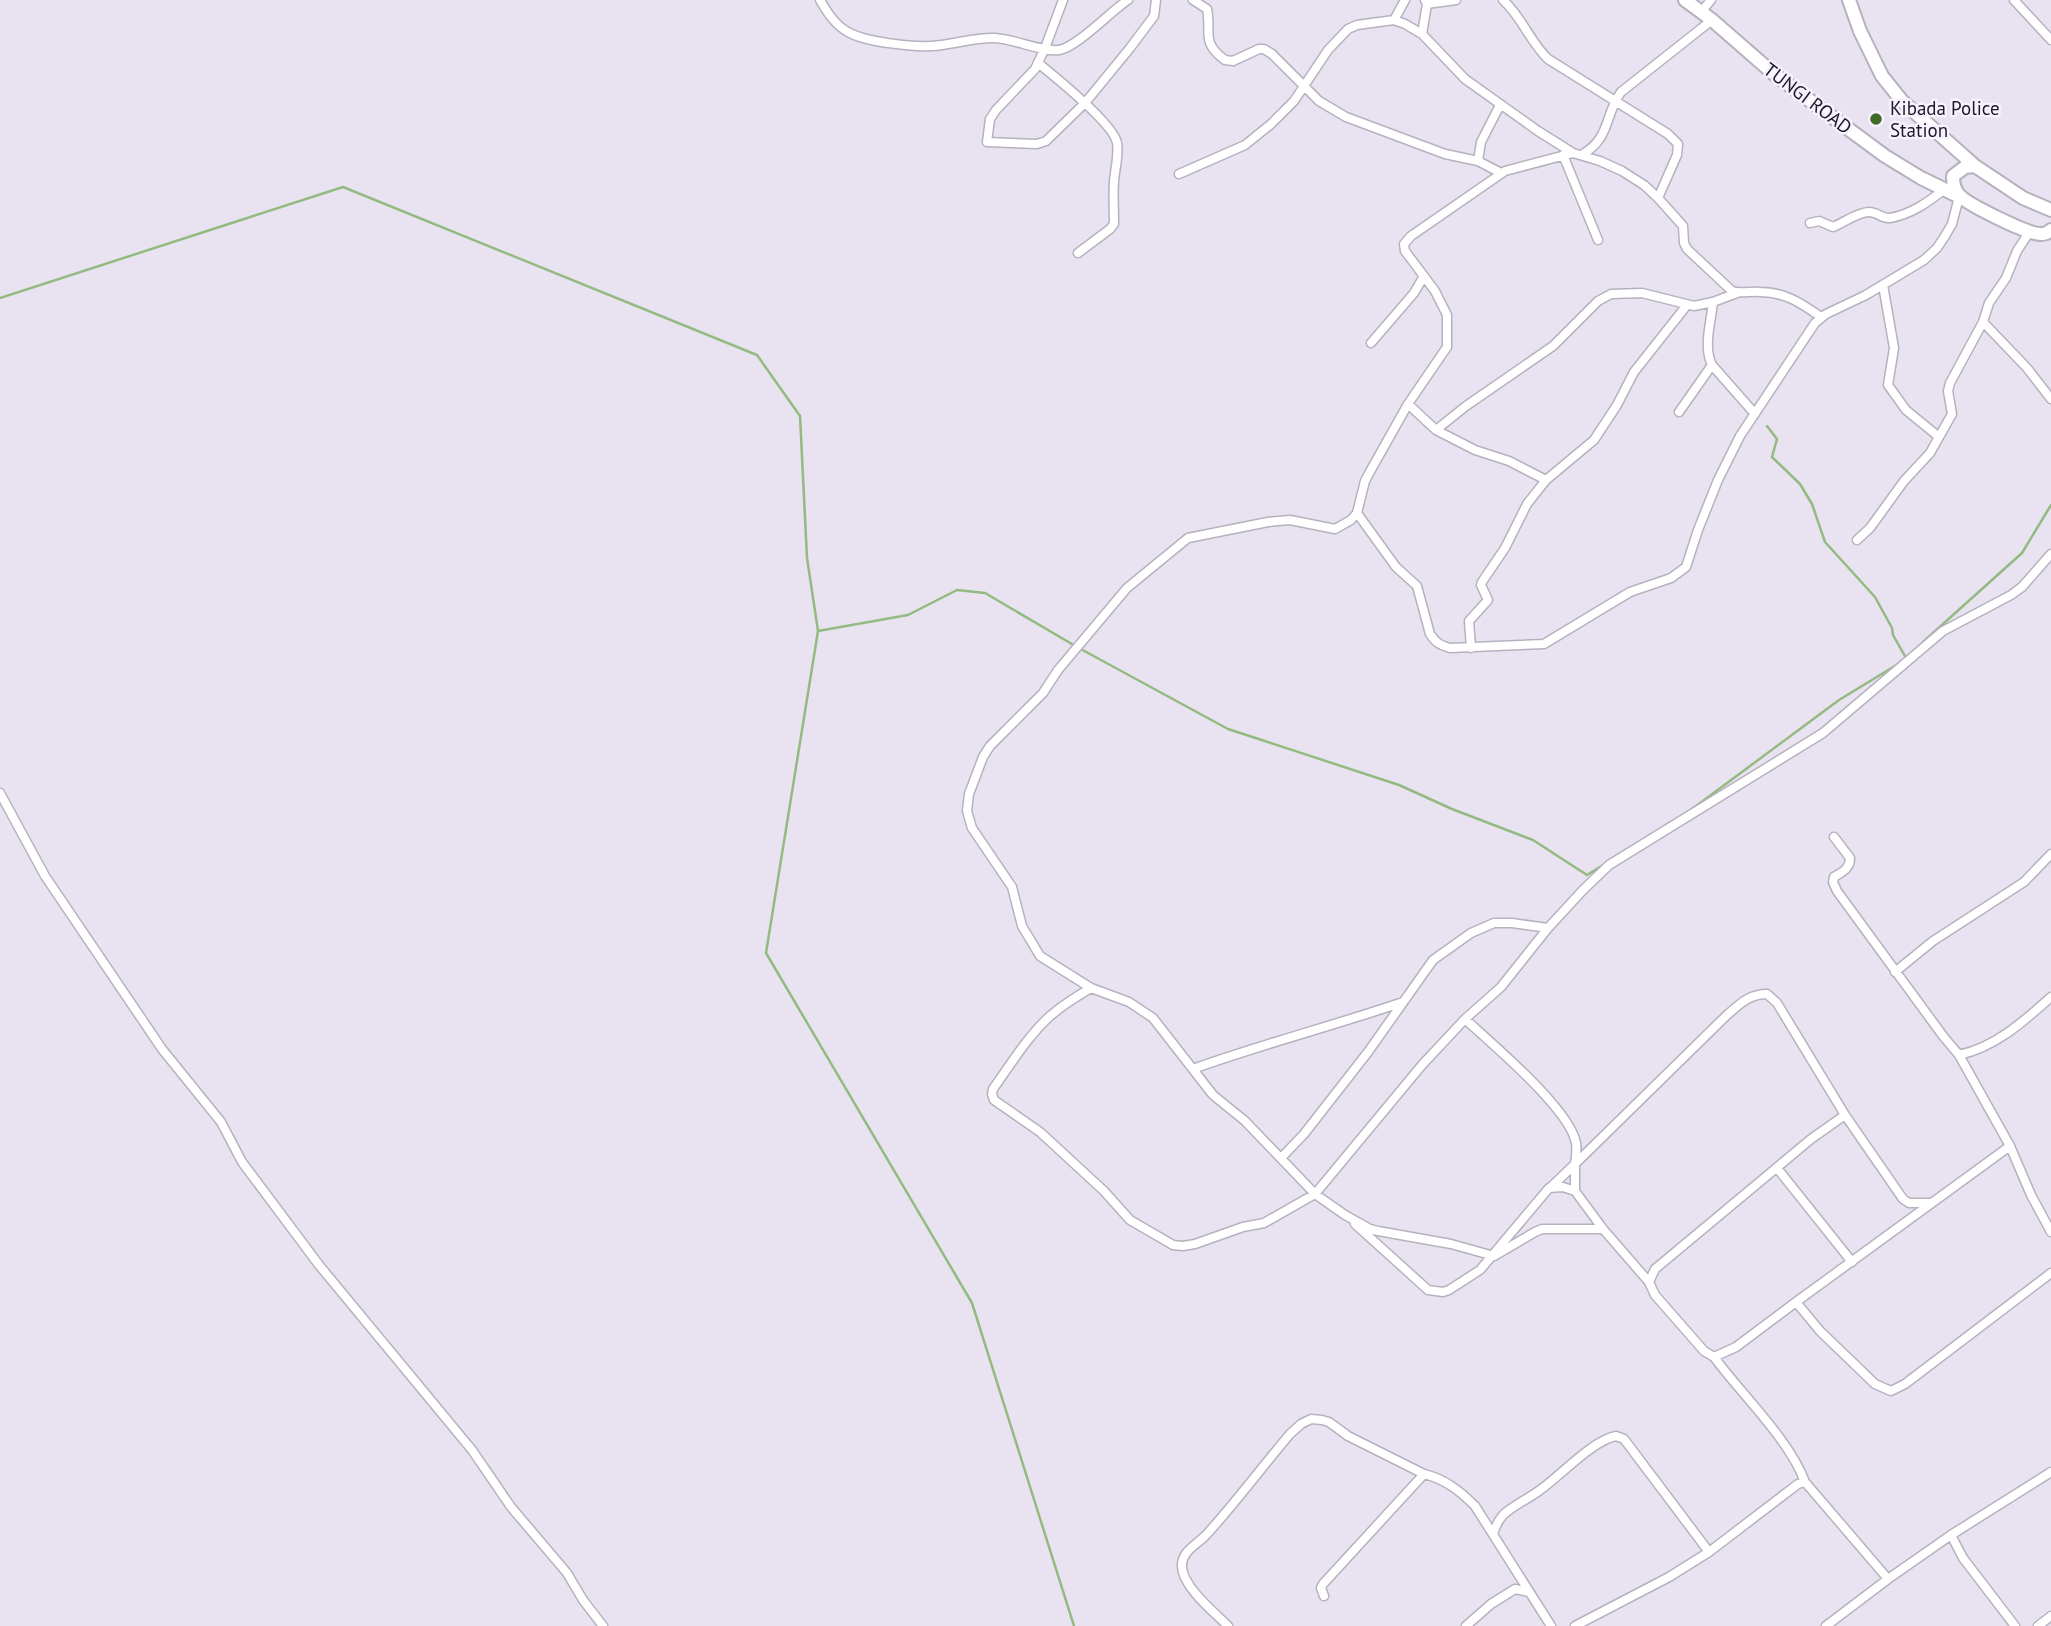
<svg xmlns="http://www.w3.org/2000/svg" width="2051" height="1626" font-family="'PT Sans',sans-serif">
<rect width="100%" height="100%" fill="#e9e3f1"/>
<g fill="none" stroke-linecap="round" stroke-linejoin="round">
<path stroke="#93ba81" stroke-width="2.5" d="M 0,298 L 343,187 L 757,355 L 800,416 L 807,558 L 818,631 L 766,953 L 972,1303 L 1074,1626
M 1767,426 L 1777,439 L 1772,457 L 1800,484 L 1812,504 L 1825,542 L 1875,597 L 1892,628 L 1893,635 L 1906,658
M 818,631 L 908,615 L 957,590 L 985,593 L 1077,647 L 1228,729 L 1399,785 L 1452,809 L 1533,840 L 1587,875 L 1608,862
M 1923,642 L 2022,553 L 2051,505
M 1688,812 L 1839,700 L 1903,661"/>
<g stroke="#b6b1bf" stroke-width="11">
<path id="minor" d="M 820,0 C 827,12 835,25 848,32 C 865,42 911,47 932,46 C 953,45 974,37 995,38 C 1014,39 1042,52 1059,50 C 1076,48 1111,11 1128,0
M 1063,0 L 1045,48 L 1035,69 L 996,110 L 990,119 L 987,142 L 1037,144 L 1046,141 L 1085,103 L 1130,48 L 1154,16 L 1156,0
M 1193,0 L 1207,9 C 1212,32 1200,42 1225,60 L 1233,61 L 1259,49 L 1264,49 L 1272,54 L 1319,101 L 1346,117 L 1445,154 L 1478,161 L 1501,173
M 1503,0 C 1522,17 1530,42 1548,59 L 1668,134 L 1678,144 L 1677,155 L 1658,198
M 2014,0 L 2051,40
M 1427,4 L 1456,0
M 1701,12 L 1711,0
M 1394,20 L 1405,0
M 1422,34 L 1427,4 L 1425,0
M 1038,63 C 1054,76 1114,124 1117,143 C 1119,155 1115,169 1114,181 C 1113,195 1114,210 1114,224 L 1110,229 L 1078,253
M 1573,153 L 1505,171 L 1411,236 L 1404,244 L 1405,251 L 1435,291 L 1447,315 L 1447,347 L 1408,404 L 1372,468 L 1365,481 L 1357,513 L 1351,520 L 1335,529 L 1290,520 L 1268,522 L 1188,538 L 1127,588 L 1058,670 L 1043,693 L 990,746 L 983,757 L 969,794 L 967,811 L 972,828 L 1012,887 L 1022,926 L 1040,956 L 1091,988 L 1129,1002 L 1153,1018 L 1213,1095 L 1245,1121 L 1315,1194 L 1345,1215 L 1370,1229 L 1378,1231 L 1451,1244 L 1494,1256 L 1535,1232 L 1542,1229 L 1603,1229
M 1583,154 C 1611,137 1604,116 1621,92 L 1712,20
M 1563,155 L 1598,240
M 1478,161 L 1481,142 L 1500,105
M 1179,174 L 1245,145 L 1271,124 L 1294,101 L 1328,50 L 1348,29 L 1357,25 L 1394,20 L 1405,24 L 1422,34 L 1465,79 L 1538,131 L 1573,153 L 1600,161 L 1622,171 L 1644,185 L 1658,198 L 1683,226 L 1684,243 L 1687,249 L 1732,291 C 1740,294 1751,291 1760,292 C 1785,292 1801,303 1821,317
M 1810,223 L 1819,221 L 1833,227 C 1843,223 1858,212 1869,212 C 1878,212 1882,219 1890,218 C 1912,214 1928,202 1945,189
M 1883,285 L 1894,348 L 1888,385 L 1906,410 L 1939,437
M 1713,302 C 1711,322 1703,347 1712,365 L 1755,414
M 1983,322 L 2027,368 L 2051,399
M 1371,343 L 1414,293 L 1424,276
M 1408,404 L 1436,430 L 1475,450 L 1509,461 L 1546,480
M 1679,412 L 1712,365
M 1436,430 L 1466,406 L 1553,346 L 1598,301 L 1611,294 L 1642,293 L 1694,306 L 1713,302 L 1737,293
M 1357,513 L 1396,567 L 1417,586 L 1430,634 C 1436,643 1440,645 1450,648 L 1544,644 L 1630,592 L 1671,578 L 1686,567 L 1698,530 L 1718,480 L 1740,436 L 1815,323 L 1826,314 L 1866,295 L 1924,260 L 1937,248 L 1945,236 L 1952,224 L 1959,197
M 1857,540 L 1870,528 L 1904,481 L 1930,453 L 1952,414 L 1948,391 L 1950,383 L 1983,322 L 1989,303 L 2006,278 L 2017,251 L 2030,231
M 1471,648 L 1469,621 L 1488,600 L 1481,585 L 1482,582 L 1505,548 L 1527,504 L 1546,480 L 1594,440 L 1617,405 L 1634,372 L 1687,305
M 0,793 L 45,876 L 162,1049 L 221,1122 L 242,1162 L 319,1265 L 472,1450 L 511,1507 L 567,1573 L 583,1600 L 603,1626
M 1834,837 L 1850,858 C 1850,869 1842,872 1834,877 L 1833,882 L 1837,891 L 1943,1036 L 1959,1055 L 2010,1146 L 2031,1195 L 2051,1232
M 1895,972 L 1933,941 L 2024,882 L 2051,854
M 1091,988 C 1077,996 1063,1005 1050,1016 C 1027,1037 1011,1064 993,1089 L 992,1094 L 994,1100 L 1040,1132 L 1104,1191 L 1130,1220 L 1173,1245 L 1183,1246 L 1195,1244 L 1243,1227 L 1264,1223 L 1315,1194 L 1422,1065 L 1465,1019 L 1501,987 L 1548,928 L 1583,890 L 1609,865 L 1823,733 L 1943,631 L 2011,595 L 2022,587 L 2051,554
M 1465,1019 C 1492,1044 1570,1109 1576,1143 C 1577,1149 1576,1157 1575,1164 L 1550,1188
M 1959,1055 C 1996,1047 2024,1021 2051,997
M 1193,1069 C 1262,1044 1333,1026 1403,1002
M 1845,1115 L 1811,1139 L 1655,1269 L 1649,1282 L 1655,1295 L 1704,1351 L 1714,1357 L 1736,1347 L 1796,1302 L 1820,1331 L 1875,1384 L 1891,1391 L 1905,1384 L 2051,1273
M 1281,1158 L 1304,1134 L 1368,1052 L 1433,960 L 1471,933 L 1494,923 L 1512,923 L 1548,928
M 1777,1168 L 1852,1262
M 1355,1224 L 1428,1290 L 1443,1292 L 1449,1290 L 1480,1270 L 1549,1188 L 1563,1187 L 1575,1191
M 1649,1282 L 1603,1229 L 1575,1191 L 1575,1164 L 1727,1015 C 1740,1004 1749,994 1767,994 L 1777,1003 L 1845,1115 L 1903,1199 L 1909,1203 L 1930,1203
M 1796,1302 L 2010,1146
M 1714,1357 C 1742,1395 1789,1439 1805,1482
M 1493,1534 C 1495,1527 1498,1521 1503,1515 C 1514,1505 1528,1499 1540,1490 C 1560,1476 1593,1440 1616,1436 L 1624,1439 L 1709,1552
M 1951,1535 L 1963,1558 L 2015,1626
M 1324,1596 L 1321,1588 L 1323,1584 L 1424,1474
M 1228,1626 C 1214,1612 1183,1587 1182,1567 C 1181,1551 1197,1545 1207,1534 C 1236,1502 1262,1467 1290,1434 L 1301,1424 L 1311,1419 L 1322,1420 L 1329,1422 L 1348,1436 L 1424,1474 C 1445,1479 1460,1491 1475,1506 L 1551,1626
M 1466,1626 L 1491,1604 L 1515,1589 L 1529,1592
M 1575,1626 L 1669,1577 L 1709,1552 L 1798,1484 L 1805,1482 L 1888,1579
M 1826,1626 L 1888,1579 L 1951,1535 L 2051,1472
M 2038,1626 L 2051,1616"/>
</g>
<g stroke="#b6b1bf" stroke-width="16">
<path id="secondary" d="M 1685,0 L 1712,20 L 1774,74 L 1885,156 L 1921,178 L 1962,198
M 1849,0 L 1860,31 L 1882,76 L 1902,101 L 1975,166
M 2051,210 L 2023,198 L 1975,166 L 1965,167 L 1953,176 C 1953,184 1954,190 1960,196 C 1969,205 2029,235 2041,234 C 2046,234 2047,233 2051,230"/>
</g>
<use href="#minor" stroke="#fff" stroke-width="8"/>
<use href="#secondary" stroke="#fff" stroke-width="12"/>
</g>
<circle fill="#3f6a28" stroke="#f6f0ff" stroke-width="2.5" cx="1876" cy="119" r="7"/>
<g text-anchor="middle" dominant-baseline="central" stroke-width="5" stroke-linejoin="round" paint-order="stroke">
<g font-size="19" fill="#1c1a20" stroke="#f6f0ff">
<text transform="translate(1808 98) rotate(37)">TUNGI ROAD</text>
</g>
<g font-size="19" fill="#1c1a20" stroke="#f6f0ff" text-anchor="start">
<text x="1890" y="108">Kibada Police<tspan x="1890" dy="22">Station</tspan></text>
</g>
</g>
</svg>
